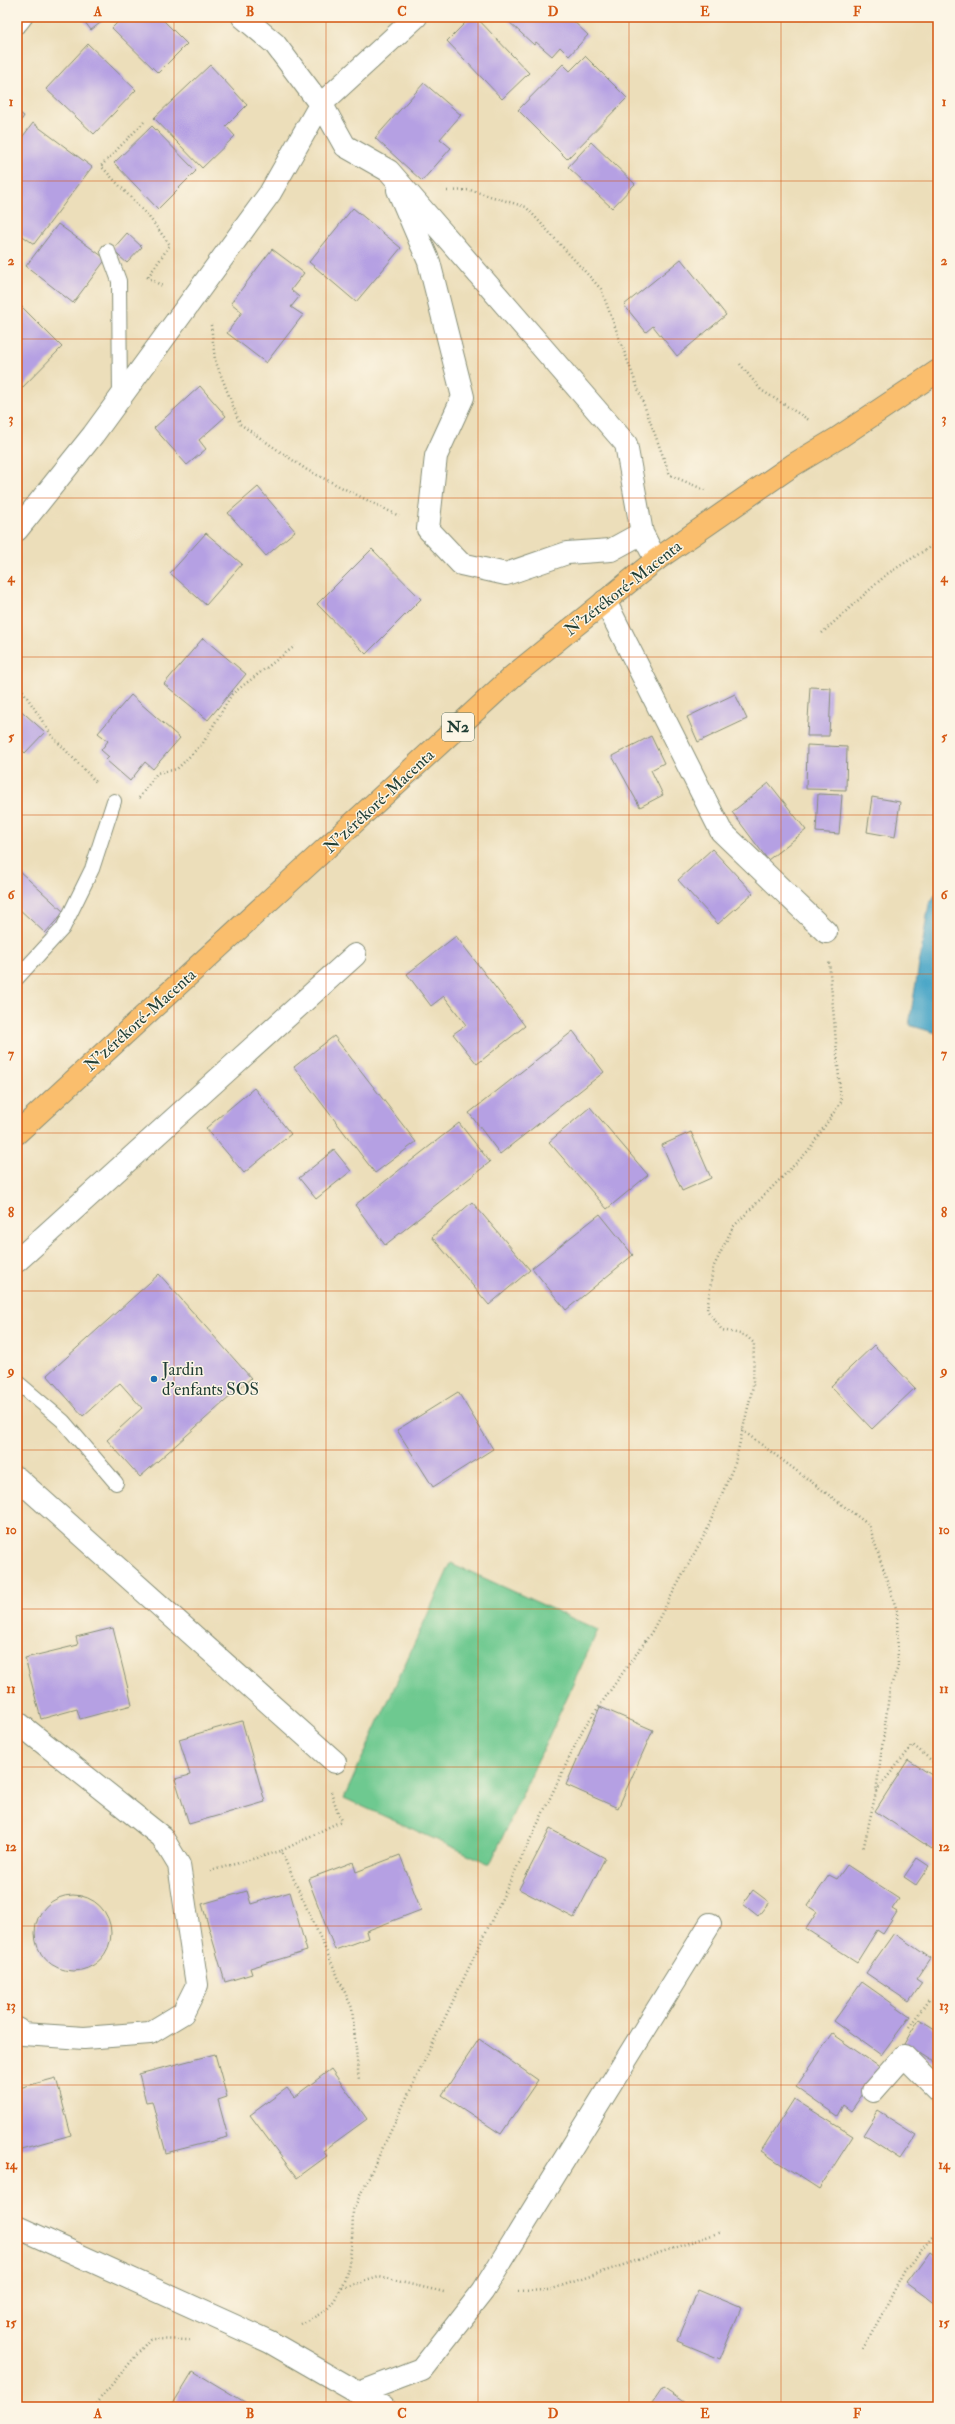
<svg xmlns="http://www.w3.org/2000/svg" width="955" height="2424" font-family="'IM FELL Double Pica',serif">
<rect width="100%" height="100%" fill="#fcf5e5"/>
<filter id="ink" filterUnits="userSpaceOnUse"><feTurbulence type="fractalNoise" baseFrequency=".025" numOctaves="2"/><feDisplacementMap in="SourceGraphic" scale="8" xChannelSelector="R" yChannelSelector="G"/><feConvolveMatrix kernelMatrix="1 2 1 2 8 2 1 2 1" color-interpolation-filters="sRGB"/></filter>
<filter id="wash" filterUnits="userSpaceOnUse"><feTurbulence type="fractalNoise" baseFrequency=".012" numOctaves="4" result="noise"/><feDisplacementMap in="SourceGraphic" scale="16" xChannelSelector="R" yChannelSelector="G"/><feGaussianBlur stdDeviation="0.9" result="paint"/><feColorMatrix in="noise" values="0 0 0 0 0 0 0 0 0 0 0 0 0 0 0 0 0 1.4 0 .05"/><feComposite in="paint" operator="in"/></filter>
<g filter="url(#wash)">
<rect width="100%" height="100%" fill="#ecdeba"/>
<path fill="#6ec990" stroke="#468362" d="M 451,1563 L 598,1630 L 490,1864 L 344,1798 Z"/>
<path fill="#48a6c7" stroke="#34727e" d="M 938,891 L 938,1038 L 936,1033 L 909,1025 L 929,904 Z"/>
<g id="blocks">
<path fill="#b5a0e3" d="M 81,17 L 108,17 L 91,30 Z
M 123,17 L 160,17 L 187,44 L 158,73 L 112,28 Z
M 471,17 L 476,17 L 529,73 L 502,99 L 447,41 Z
M 510,17 L 569,17 L 588,35 L 569,56 L 560,47 L 552,56 L 536,42 L 534,45 L 507,20 Z
M 88,44 L 136,90 L 94,134 L 46,89 Z
M 585,56 L 627,98 L 567,159 L 518,110 L 563,64 L 570,71 Z
M 210,65 L 247,105 L 226,126 L 235,136 L 202,168 L 154,118 Z
M 424,83 L 461,115 L 440,139 L 451,148 L 422,181 L 375,138 Z
M 17,111 L 24,116 L 17,127 Z
M 33,123 L 92,167 L 34,244 L 17,232 L 17,144 Z
M 152,126 L 196,171 L 158,209 L 114,163 Z
M 591,142 L 635,184 L 612,208 L 568,167 Z
M 353,208 L 401,248 L 356,302 L 309,262 Z
M 58,224 L 106,259 L 73,303 L 26,266 Z
M 127,233 L 142,247 L 127,263 L 112,250 Z
M 272,249 L 304,273 L 291,290 L 299,297 L 291,307 L 303,315 L 266,363 L 227,333 L 242,312 L 231,303 Z
M 681,259 L 726,315 L 677,356 L 653,326 L 646,332 L 624,305 Z
M 17,302 L 62,347 L 17,393 Z
M 200,386 L 226,416 L 199,440 L 206,449 L 187,465 L 154,428 Z
M 258,487 L 295,531 L 266,556 L 228,513 Z
M 206,533 L 242,564 L 206,605 L 170,573 Z
M 372,549 L 421,599 L 366,654 L 317,604 Z
M 203,638 L 246,674 L 208,720 L 164,684 Z
M 810,687 L 831,688 L 829,736 L 807,736 Z
M 735,694 L 747,719 L 698,742 L 687,717 Z
M 131,695 L 180,738 L 153,769 L 145,762 L 130,781 L 106,760 L 109,757 L 101,750 L 108,741 L 98,733 Z
M 17,707 L 45,732 L 25,753 L 17,745 Z
M 651,736 L 664,763 L 651,770 L 663,795 L 640,807 L 612,756 Z
M 807,745 L 847,747 L 846,790 L 806,789 Z
M 769,783 L 806,830 L 768,860 L 732,812 Z
M 818,794 L 842,795 L 839,834 L 816,832 Z
M 872,797 L 900,802 L 895,837 L 867,832 Z
M 712,849 L 753,893 L 718,924 L 678,880 Z
M 17,869 L 64,912 L 45,933 L 17,907 Z
M 456,936 L 525,1026 L 477,1064 L 453,1034 L 466,1025 L 444,996 L 431,1006 L 407,974 Z
M 573,1031 L 604,1072 L 500,1154 L 469,1113 Z
M 334,1036 L 416,1142 L 375,1173 L 294,1067 Z
M 254,1088 L 291,1134 L 244,1173 L 206,1128 Z
M 590,1107 L 648,1175 L 607,1209 L 549,1142 Z
M 459,1123 L 490,1162 L 385,1245 L 355,1205 Z
M 691,1132 L 711,1178 L 682,1191 L 662,1145 Z
M 334,1150 L 351,1171 L 316,1199 L 299,1178 Z
M 472,1202 L 530,1270 L 489,1305 L 432,1237 Z
M 600,1214 L 633,1255 L 566,1310 L 532,1268 Z
M 159,1274 L 251,1378 L 140,1477 L 107,1440 L 142,1408 L 120,1383 L 83,1416 L 47,1375 Z
M 874,1345 L 915,1388 L 872,1429 L 831,1386 Z
M 458,1392 L 493,1449 L 433,1487 L 397,1430 Z
M 113,1628 L 132,1705 L 80,1719 L 77,1709 L 41,1719 L 25,1658 L 78,1645 L 76,1637 Z
M 600,1707 L 653,1730 L 618,1808 L 566,1785 Z
M 242,1721 L 265,1802 L 189,1824 L 175,1779 L 190,1775 L 179,1739 Z
M 908,1760 L 938,1779 L 938,1840 L 932,1849 L 875,1811 Z
M 550,1829 L 605,1858 L 574,1918 L 519,1889 Z
M 400,1855 L 421,1910 L 366,1931 L 368,1938 L 335,1950 L 308,1879 L 353,1862 L 356,1872 Z
M 917,1858 L 929,1866 L 916,1885 L 904,1877 Z
M 847,1865 L 899,1899 L 892,1909 L 897,1912 L 883,1934 L 877,1930 L 857,1962 L 806,1929 L 817,1912 L 808,1906 L 829,1875 L 837,1879 Z
M 753,1890 L 769,1902 L 758,1916 L 743,1904 Z
M 247,1891 L 251,1904 L 290,1892 L 307,1951 L 250,1968 L 252,1974 L 225,1982 L 202,1904 Z
M35 1933a38 38 0 1 1 76 0a38 38 0 1 1-76 0Z
M 894,1933 L 930,1958 L 916,1979 L 922,1983 L 909,2002 L 866,1973 Z
M 862,1982 L 910,2016 L 881,2055 L 834,2021 Z
M 919,2019 L 938,2031 L 938,2066 L 904,2044 Z
M 832,2034 L 881,2068 L 851,2111 L 843,2105 L 837,2116 L 796,2087 Z
M 479,2039 L 538,2080 L 501,2134 L 442,2095 Z
M 215,2054 L 227,2097 L 218,2100 L 228,2137 L 166,2153 L 152,2101 L 146,2102 L 139,2074 Z
M 331,2069 L 367,2119 L 323,2151 L 327,2156 L 297,2178 L 250,2115 L 287,2088 L 294,2097 Z
M 56,2078 L 71,2135 L 21,2149 L 22,2153 L 17,2155 L 17,2083 L 19,2088 Z
M 794,2099 L 853,2136 L 819,2189 L 761,2151 Z
M 878,2111 L 916,2135 L 900,2159 L 863,2135 Z
M 930,2252 L 938,2258 L 938,2306 L 907,2283 Z
M 698,2290 L 741,2308 L 720,2359 L 677,2341 Z
M 193,2371 L 253,2407 L 171,2407 Z
M 663,2388 L 691,2407 L 650,2407 Z"/>
</g>
</g>
<g filter="url(#ink)">
<use href="#blocks" fill-opacity="0" stroke="#868e77" stroke-width="1"/>
<g fill="none" stroke-linecap="round" stroke-linejoin="round">
<g stroke="#868e77" stroke-width="16">
<path id="lane" d="M 108,251 L 119,281 L 120,398
M 17,978 L 63,928 L 92,869 L 114,801
M 17,1382 L 63,1421 L 116,1483"/>
</g>
<g stroke="#868e77" stroke-width="24">
<path id="street" d="M 243,17 L 275,44 L 326,112 L 345,146 L 389,171 L 626,444 L 642,533 L 656,560
M 17,22 L 21,17
M 398,190 L 429,262 L 463,397 L 436,456 L 428,529 L 461,564 L 506,574 L 567,553 L 611,550 L 642,533
M 17,530 L 93,435 L 270,193 L 320,105 L 416,17
M 605,601 L 721,831 L 826,932
M 17,1261 L 355,955
M 17,1478 L 335,1762
M 17,1722 L 162,1837 L 179,1865 L 197,1985 L 183,2013 L 150,2033 L 84,2038 L 23,2034 L 17,2029
M 873,2091 L 904,2056 L 938,2090
M 17,2227 L 270,2342 L 383,2407
M 359,2393 L 422,2369 L 483,2291 L 710,1924"/>
</g>
<g stroke="#868e77" stroke-width="24">
<path id="highway" d="M 17,1133 L 513,676 L 656,560 L 793,465 L 838,438 L 938,371"/>
</g>
<path stroke="#868e77" stroke-width="2.5" stroke-dasharray="1 3" stroke-linecap="butt" d="M 144,122 L 101,166 L 149,217 L 170,245 L 148,277
M 447,191 L 470,190 L 526,207 L 601,289 L 670,475 L 705,490
M 147,277 L 164,287
M 211,325 L 215,360 L 240,424 L 307,470 L 399,516
M 740,364 L 761,390 L 809,420
M 822,633 L 887,574 L 938,542
M 17,685 L 21,688 L 52,736 L 97,783
M 139,798 L 157,773 L 177,769 L 203,743 L 232,694 L 295,646
M 742,1430 L 869,1525 L 897,1611 L 898,1667 L 890,1688 L 876,1792 L 863,1850
M 876,1791 L 913,1745 L 938,1766
M 331,1792 L 341,1821 L 281,1851 L 352,2008 L 359,2080
M 210,1871 L 281,1851
M 909,2027 L 930,1998
M 342,2288 L 379,2277 L 444,2292
M 519,2291 L 549,2290 L 721,2232
M 300,2324 C 308,2320 320,2315 327,2309 C 352,2283 352,2244 353,2210 L 583,1729 L 651,1633 L 706,1532 L 735,1463 L 753,1386 L 754,1343 L 745,1335 L 722,1330 L 707,1310 L 713,1268 L 733,1227 L 808,1151 L 841,1102 L 829,960
M 863,2350 L 905,2270 L 938,2230
M 93,2407 L 150,2339 L 190,2340"/>
<use href="#lane" stroke="#fff" stroke-width="14"/>
<use href="#street" stroke="#fff" stroke-width="22"/>
<use href="#highway" stroke="#fabe6d" stroke-width="22"/>
</g>
</g>
<path fill="none" stroke="#d45610" stroke-width="1" stroke-opacity="0.55" d="M 174,17 L 174,2407M 326,17 L 326,2407M 478,17 L 478,2407M 629,17 L 629,2407M 781,17 L 781,2407M 17,181 L 938,181M 17,339 L 938,339M 17,498 L 938,498M 17,657 L 938,657M 17,815 L 938,815M 17,974 L 938,974M 17,1133 L 938,1133M 17,1291 L 938,1291M 17,1450 L 938,1450M 17,1609 L 938,1609M 17,1767 L 938,1767M 17,1926 L 938,1926M 17,2085 L 938,2085M 17,2243 L 938,2243"/>
<circle fill="#1f6fb2" stroke="#fcf5e5" stroke-width="1.5" cx="154" cy="1379" r="4"/>
<g text-anchor="middle" dominant-baseline="central" stroke-width="3" stroke-linejoin="round" paint-order="stroke">
<rect fill="#fcf5e5" stroke="#617469" stroke-width="1" x="442" y="713" width="32" height="28" rx="3"/>
<g font-size="16" font-weight="bold" fill="#1f3d34">
<text x="458" y="727">N2</text>
</g>
<g font-size="17" fill="#1f3d34" stroke="#fcf5e5">
<text transform="translate(623 588) rotate(-38)">N'zérékoré-Macenta</text>
<text transform="translate(379 801) rotate(-43)">N'zérékoré-Macenta</text>
<text transform="translate(140 1020) rotate(-42)">N'zérékoré-Macenta</text>
</g>
<g font-size="17" fill="#1f3d34" stroke="#fcf5e5" text-anchor="start">
<text x="162" y="1369">Jardin<tspan x="162" dy="20">d'enfants SOS</tspan></text>
</g>
</g>
<rect width="955" height="2424" fill="none" stroke="#fcf5e5" stroke-width="44"/>
<rect x="22" y="22" width="911" height="2380" fill="none" stroke="#d45610" stroke-width="1.5"/>
<g font-size="13" text-anchor="middle" font-weight="bold" fill="#d45610">
<text x="98" y="16">A</text>
<text x="250" y="16">B</text>
<text x="402" y="16">C</text>
<text x="553" y="16">D</text>
<text x="705" y="16">E</text>
<text x="857" y="16">F</text>
<text x="11" y="106">1</text>
<text x="944" y="106">1</text>
<text x="11" y="265">2</text>
<text x="944" y="265">2</text>
<text x="11" y="423">3</text>
<text x="944" y="423">3</text>
<text x="11" y="582">4</text>
<text x="944" y="582">4</text>
<text x="11" y="741">5</text>
<text x="944" y="741">5</text>
<text x="11" y="899">6</text>
<text x="944" y="899">6</text>
<text x="11" y="1058">7</text>
<text x="944" y="1058">7</text>
<text x="11" y="1217">8</text>
<text x="944" y="1217">8</text>
<text x="11" y="1375">9</text>
<text x="944" y="1375">9</text>
<text x="11" y="1534">10</text>
<text x="944" y="1534">10</text>
<text x="11" y="1693">11</text>
<text x="944" y="1693">11</text>
<text x="11" y="1851">12</text>
<text x="944" y="1851">12</text>
<text x="11" y="2010">13</text>
<text x="944" y="2010">13</text>
<text x="11" y="2169">14</text>
<text x="944" y="2169">14</text>
<text x="11" y="2327">15</text>
<text x="944" y="2327">15</text>
<text x="98" y="2418">A</text>
<text x="250" y="2418">B</text>
<text x="402" y="2418">C</text>
<text x="553" y="2418">D</text>
<text x="705" y="2418">E</text>
<text x="857" y="2418">F</text>
</g>
</svg>
